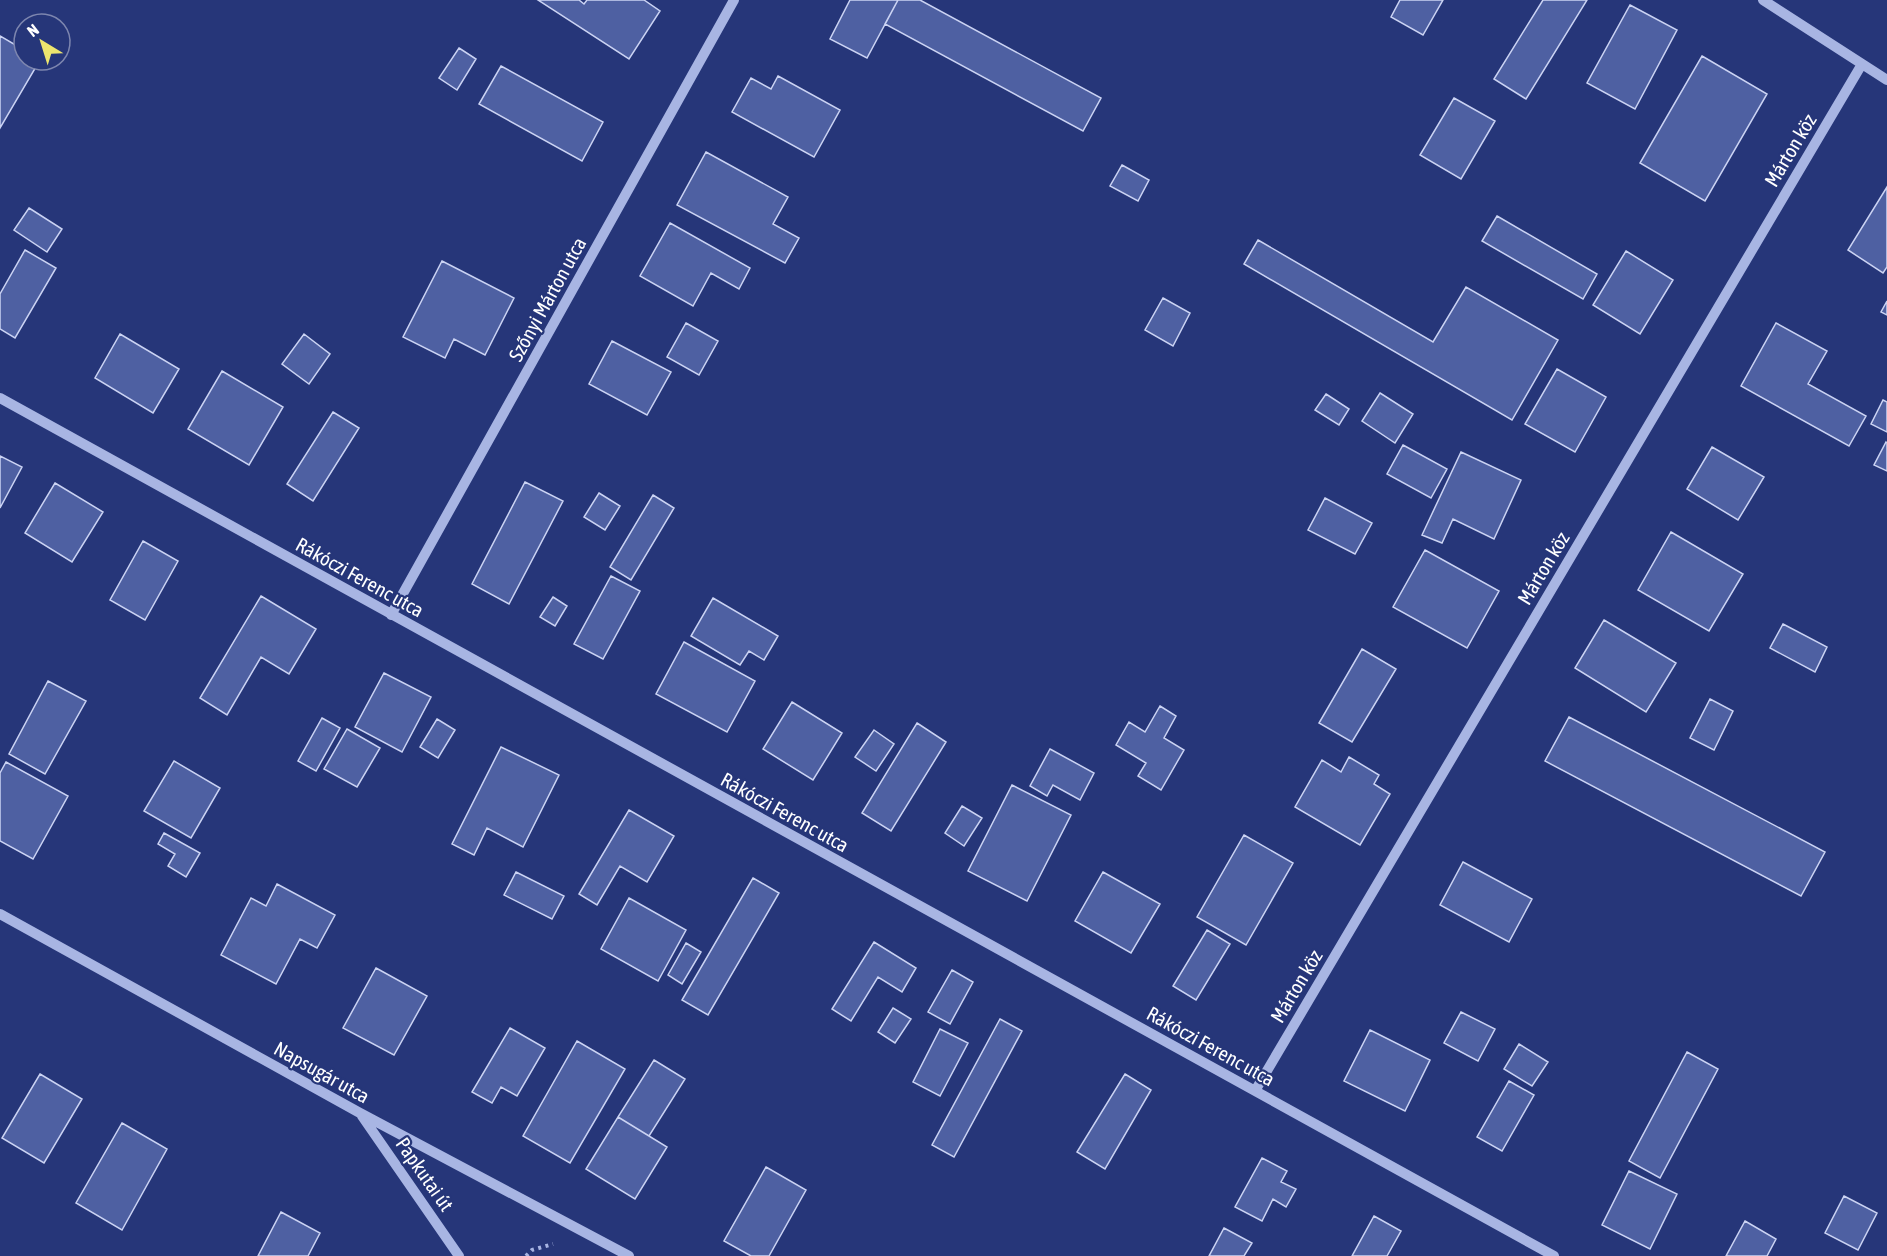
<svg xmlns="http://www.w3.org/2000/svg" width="1887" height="1256" font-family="'Asap Condensed',sans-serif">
<rect width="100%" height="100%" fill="#263679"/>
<path fill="#4e60a2" stroke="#cbd3f3" stroke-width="1.5" d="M 538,0 L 579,0 L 584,4 L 587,0 L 644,0 L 660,11 L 629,59 Z
M 850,0 L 898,0 L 867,58 L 830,39 Z
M 898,0 L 920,0 L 1101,98 L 1083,131 L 885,24 Z
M 1400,0 L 1443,0 L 1423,35 L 1391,17 Z
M 1543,0 L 1587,0 L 1526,99 L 1494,79 Z
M 1630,5 L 1677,30 L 1635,109 L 1587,83 Z
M 0,36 L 24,50 L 24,60 L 40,60 L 0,128 Z
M 459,48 L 476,59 L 457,90 L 439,78 Z
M 1702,56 L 1767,94 L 1705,201 L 1640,163 Z
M 501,66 L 603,122 L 582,161 L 479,104 Z
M 778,76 L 840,110 L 814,157 L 732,112 L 751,78 L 771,89 Z
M 1454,98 L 1495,121 L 1461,179 L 1420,155 Z
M 706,152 L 788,197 L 773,224 L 799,238 L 785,263 L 677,205 Z
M 1122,165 L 1149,180 L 1138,201 L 1110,186 Z
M 1887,187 L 1887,267 L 1883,273 L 1848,250 Z
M 29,208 L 62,229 L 47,252 L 14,230 Z
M 1497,216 L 1597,274 L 1583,299 L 1482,241 Z
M 670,223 L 750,268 L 739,289 L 711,273 L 693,306 L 640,276 Z
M 1258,240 L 1433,342 L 1466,287 L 1558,340 L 1512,420 L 1244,264 Z
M 25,250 L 56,268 L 15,338 L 0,329 L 0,294 Z
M 1626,251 L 1673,280 L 1640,334 L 1593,305 Z
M 442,261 L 514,298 L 485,355 L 454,339 L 445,358 L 403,337 Z
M 1163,298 L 1190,313 L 1173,346 L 1145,330 Z
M 1887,301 L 1887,315 L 1881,312 Z
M 686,323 L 718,341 L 699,375 L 667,357 Z
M 1776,323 L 1827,351 L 1808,384 L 1866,416 L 1849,446 L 1741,386 Z
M 120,334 L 179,369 L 153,413 L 95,378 Z
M 304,334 L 330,354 L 309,384 L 282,364 Z
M 612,341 L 671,372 L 647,415 L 589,384 Z
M 1557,369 L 1606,397 L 1575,452 L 1525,424 Z
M 222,371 L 283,407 L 249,465 L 188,429 Z
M 1380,393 L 1413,414 L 1395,443 L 1362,421 Z
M 1326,394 L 1349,409 L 1339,425 L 1315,410 Z
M 1883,400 L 1887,402 L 1887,432 L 1871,424 Z
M 333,412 L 359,428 L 313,501 L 287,484 Z
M 1886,442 L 1887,443 L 1887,471 L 1874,465 Z
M 1403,445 L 1447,469 L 1431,498 L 1387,474 Z
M 1712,447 L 1764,477 L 1738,520 L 1687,489 Z
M 1461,452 L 1521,480 L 1494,539 L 1453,519 L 1442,543 L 1422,535 Z
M 0,456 L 22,467 L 0,508 Z
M 525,482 L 563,501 L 509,604 L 472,584 Z
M 55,483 L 103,512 L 72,562 L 25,533 Z
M 599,493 L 620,506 L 605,530 L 584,517 Z
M 653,495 L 674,508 L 631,580 L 610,567 Z
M 1325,498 L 1372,523 L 1355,554 L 1308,530 Z
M 1671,532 L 1743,574 L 1709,631 L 1638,590 Z
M 143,541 L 178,561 L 145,620 L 110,600 Z
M 1425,550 L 1499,591 L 1467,648 L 1393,607 Z
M 611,576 L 640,591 L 603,659 L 574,644 Z
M 261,596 L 316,629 L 289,674 L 261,657 L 227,715 L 200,698 Z
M 553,597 L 567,606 L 555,626 L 540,617 Z
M 713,598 L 778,636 L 764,660 L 749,651 L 740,665 L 691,636 Z
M 1604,620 L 1676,663 L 1646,712 L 1575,668 Z
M 1783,624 L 1827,647 L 1815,672 L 1770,648 Z
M 684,642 L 755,681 L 727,732 L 656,694 Z
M 1362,649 L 1396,669 L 1352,742 L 1319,723 Z
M 384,673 L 431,697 L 402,752 L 355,727 Z
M 48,681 L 86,701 L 45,774 L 9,754 Z
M 1710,699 L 1733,711 L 1714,750 L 1690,738 Z
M 792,702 L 842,733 L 813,780 L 763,749 Z
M 1160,706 L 1176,716 L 1164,738 L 1184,750 L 1161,790 L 1138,776 L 1146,763 L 1116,745 L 1129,722 L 1145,732 Z
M 1569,717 L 1825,852 L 1801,896 L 1545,761 Z
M 322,718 L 340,728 L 316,771 L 298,761 Z
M 437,719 L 455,730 L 438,758 L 420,747 Z
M 917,723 L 946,742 L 891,831 L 862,813 Z
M 347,729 L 380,748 L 357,787 L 324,769 Z
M 874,730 L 894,744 L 876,771 L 855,757 Z
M 501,747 L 559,775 L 523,847 L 487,828 L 474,855 L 452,844 Z
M 1050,749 L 1094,773 L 1080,800 L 1053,785 L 1047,796 L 1030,786 Z
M 1349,757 L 1379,775 L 1374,784 L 1390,794 L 1360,845 L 1295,807 L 1322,760 L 1341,772 Z
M 174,761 L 220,788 L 191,838 L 144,811 Z
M 6,762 L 68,796 L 33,859 L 0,841 L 0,773 Z
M 1012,785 L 1071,815 L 1027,901 L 968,871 Z
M 962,806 L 982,818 L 964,846 L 945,833 Z
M 629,810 L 674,836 L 647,882 L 620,866 L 597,905 L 579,894 Z
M 164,833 L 200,853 L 186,877 L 168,866 L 175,854 L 158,844 Z
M 1244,835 L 1293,863 L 1246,945 L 1197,917 Z
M 1463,862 L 1532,899 L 1509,942 L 1440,905 Z
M 516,872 L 564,896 L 552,919 L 504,895 Z
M 1103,872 L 1160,904 L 1131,953 L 1075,921 Z
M 753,878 L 779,893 L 708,1015 L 682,1000 Z
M 277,884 L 335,915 L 317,948 L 300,939 L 276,984 L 221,955 L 251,898 L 266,906 Z
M 629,898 L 686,930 L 658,981 L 601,949 Z
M 1207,930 L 1230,944 L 1196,1000 L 1173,986 Z
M 874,942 L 916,968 L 902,992 L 878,977 L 851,1021 L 832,1009 Z
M 686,943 L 701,952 L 682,984 L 668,975 Z
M 376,968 L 427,996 L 394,1055 L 343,1028 Z
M 952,970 L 973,982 L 950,1024 L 928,1012 Z
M 893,1008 L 911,1019 L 895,1043 L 878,1032 Z
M 1461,1012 L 1495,1029 L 1478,1061 L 1444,1043 Z
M 1000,1019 L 1022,1031 L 954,1157 L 932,1145 Z
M 510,1028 L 545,1048 L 517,1096 L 501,1087 L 492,1103 L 472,1092 Z
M 940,1029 L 968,1043 L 940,1096 L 913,1082 Z
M 1370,1030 L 1430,1060 L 1405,1111 L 1344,1081 Z
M 577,1041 L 625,1069 L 570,1163 L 523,1136 Z
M 1519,1044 L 1548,1062 L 1532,1086 L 1504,1069 Z
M 1687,1052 L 1718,1069 L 1660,1178 L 1629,1161 Z
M 654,1060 L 685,1079 L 649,1136 L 618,1117 Z
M 40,1074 L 82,1099 L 44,1163 L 2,1138 Z
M 1125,1074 L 1151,1090 L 1105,1169 L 1077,1152 Z
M 1509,1081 L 1534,1095 L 1502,1151 L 1477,1137 Z
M 618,1117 L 667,1147 L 635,1199 L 586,1169 Z
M 122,1123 L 167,1149 L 122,1230 L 76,1203 Z
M 1262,1158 L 1287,1171 L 1281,1182 L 1296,1189 L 1286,1207 L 1273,1199 L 1262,1221 L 1235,1207 Z
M 766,1167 L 806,1190 L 769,1256 L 751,1256 L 724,1241 Z
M 1629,1171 L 1677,1194 L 1650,1249 L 1602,1225 Z
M 1844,1196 L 1877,1213 L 1858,1250 L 1825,1233 Z
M 281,1212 L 320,1233 L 308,1256 L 258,1256 Z
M 1374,1216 L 1401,1231 L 1387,1256 L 1352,1256 Z
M 1745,1221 L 1776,1239 L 1767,1256 L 1726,1256 Z
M 1224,1228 L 1252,1243 L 1244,1256 L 1209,1256 Z"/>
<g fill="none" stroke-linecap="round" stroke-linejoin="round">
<path stroke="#a8b5e3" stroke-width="4" stroke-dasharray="3 4.5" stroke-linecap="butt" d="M 526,1256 L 532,1250 L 553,1244"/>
<path stroke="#a8b5e3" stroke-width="10" d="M 1763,0 L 1887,80
M 0,398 L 1554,1256
M 391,615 L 734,0
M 0,914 L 360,1113 L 629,1256
M 1255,1091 L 1862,64
M 362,1116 L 459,1256"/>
</g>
<g text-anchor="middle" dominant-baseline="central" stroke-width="4.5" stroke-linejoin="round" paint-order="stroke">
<g font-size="20" fill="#fff" stroke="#263679">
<text transform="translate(1790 150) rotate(-59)">Márton köz</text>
<text transform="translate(547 299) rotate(-61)">Szőnyi Márton utca</text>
<text transform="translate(1543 568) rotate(-59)">Márton köz</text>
<text transform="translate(360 577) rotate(29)">Rákóczi Ferenc utca</text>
<text transform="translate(785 812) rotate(29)">Rákóczi Ferenc utca</text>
<text transform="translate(1296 986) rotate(-59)">Márton köz</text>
<text transform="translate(1211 1046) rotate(29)">Rákóczi Ferenc utca</text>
<text transform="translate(322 1072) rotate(29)">Napsugár utca</text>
<text transform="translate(425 1174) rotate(55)">Papkutai út</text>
</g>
</g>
<g transform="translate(42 42) rotate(322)"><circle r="28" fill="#263679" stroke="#7d86af" stroke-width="1.5"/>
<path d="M0-4.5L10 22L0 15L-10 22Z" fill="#ece56e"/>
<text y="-9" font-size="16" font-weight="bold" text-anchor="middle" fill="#ffffff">N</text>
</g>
</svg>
